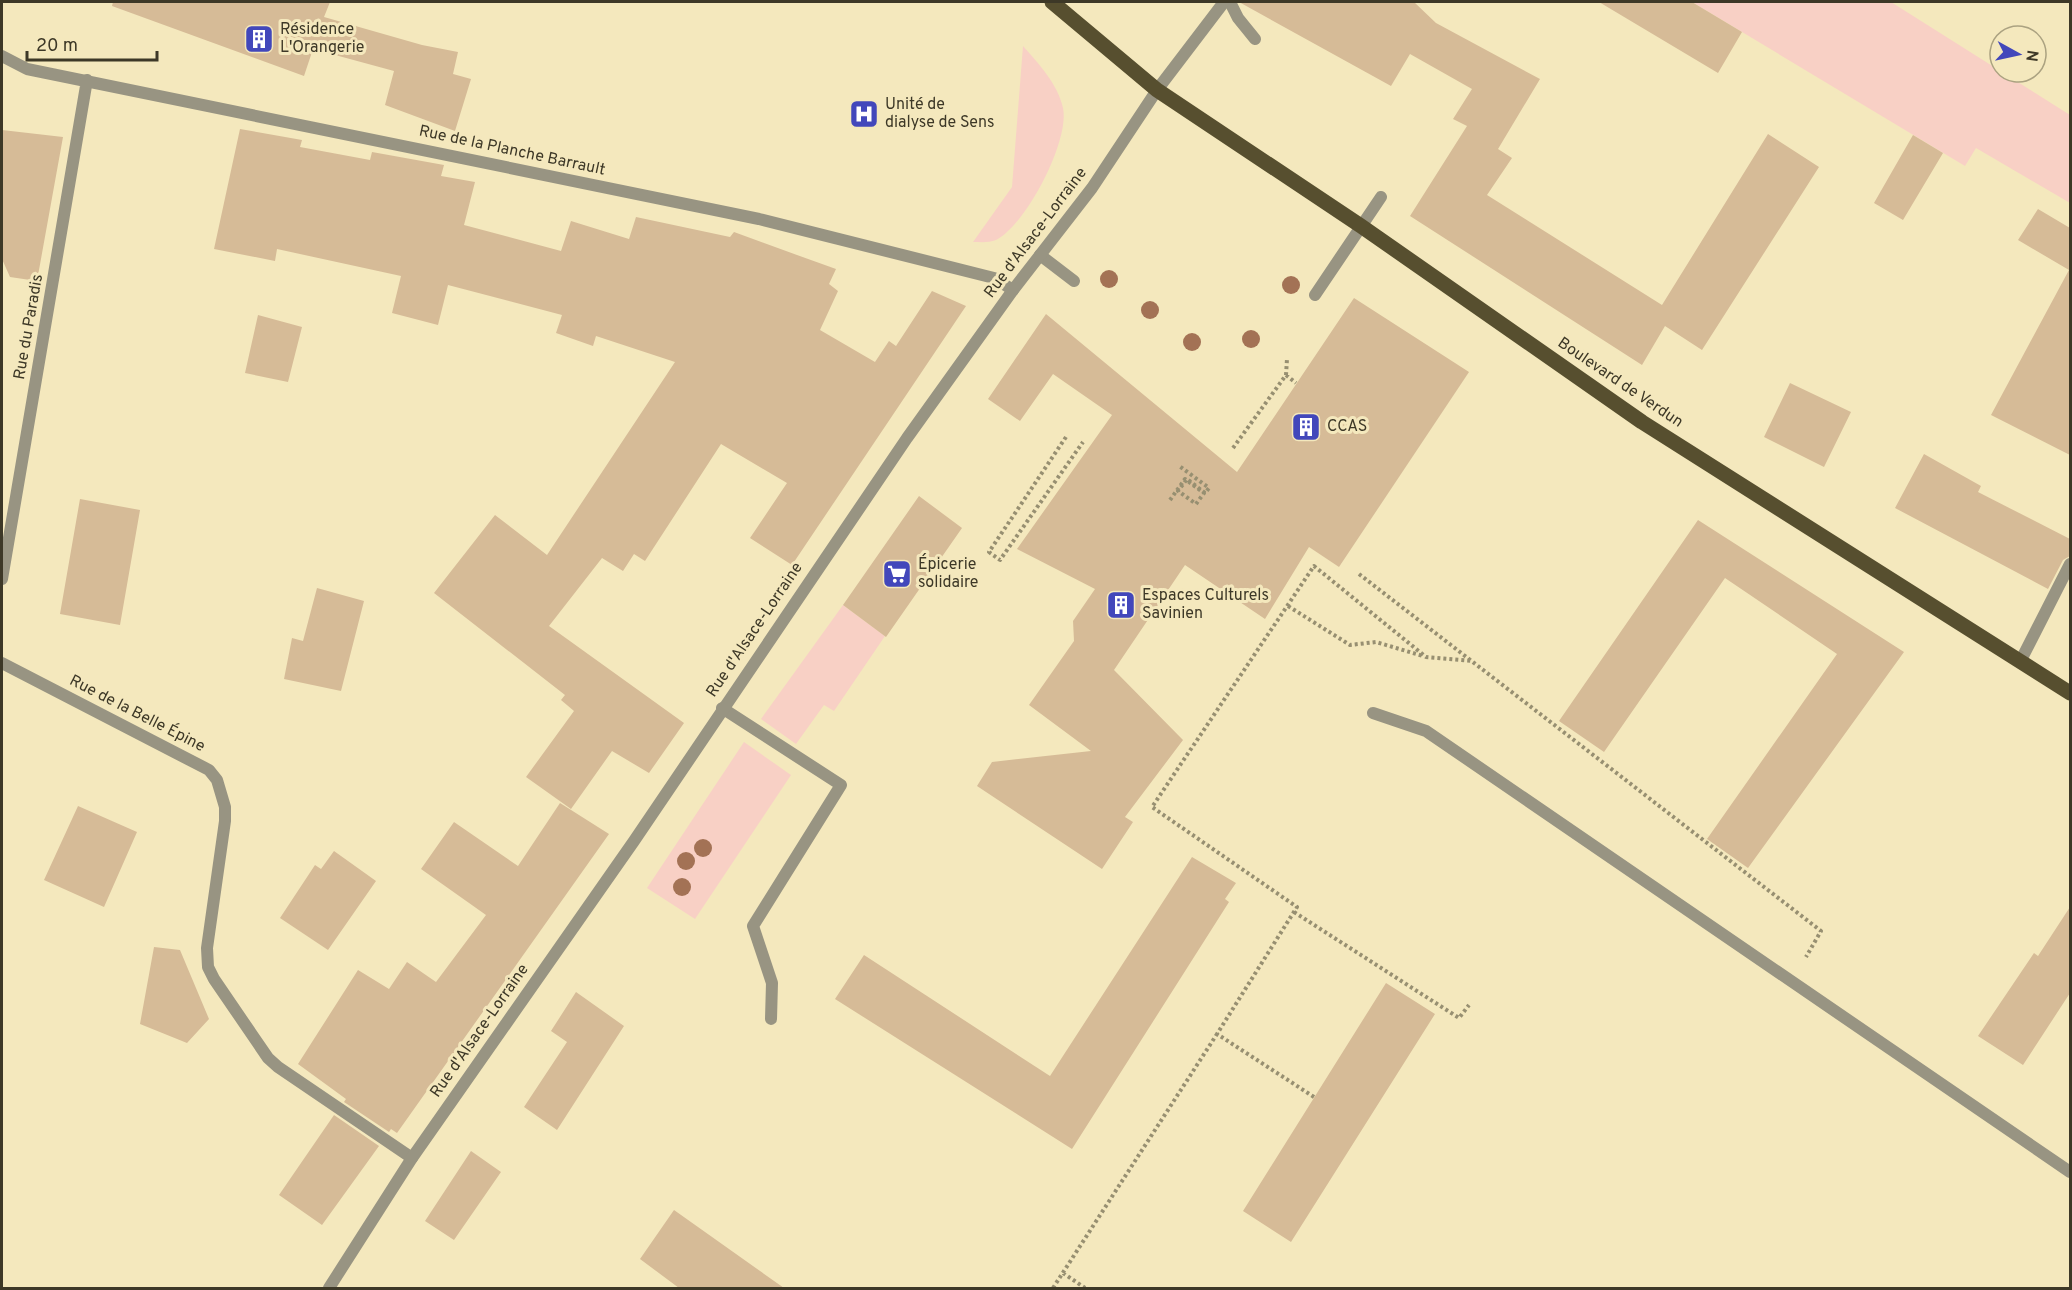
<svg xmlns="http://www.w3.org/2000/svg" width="2072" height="1290" font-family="Overpass,sans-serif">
<rect width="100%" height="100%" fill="#f4e8bd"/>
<path fill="#f8d0c5" d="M 1692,2 L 1891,2 L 2070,115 L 2070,203 L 1976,148 L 1965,166 Z
M 1023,46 C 1038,63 1058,84 1063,108 C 1070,141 1026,225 996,240 C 989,243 980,242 973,242 L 1012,187 Z
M 843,605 L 885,636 L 834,711 L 824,705 L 796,744 L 761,719 Z
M 744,742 L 791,775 L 695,919 L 647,888 Z"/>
<path fill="#d6bb97" d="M 113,2 L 330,2 L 324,17 L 422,45 L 458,52 L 453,74 L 471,79 L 455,131 L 385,105 L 394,71 L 313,49 L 304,76 L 112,6 Z
M 1239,2 L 1414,2 L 1436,23 L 1540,79 L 1498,149 L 1512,158 L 1487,195 L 1662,305 L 1768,134 L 1819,167 L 1702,350 L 1665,326 L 1642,365 L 1410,216 L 1467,126 L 1453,119 L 1472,89 L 1410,54 L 1391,86 Z
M 1599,2 L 1692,2 L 1742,32 L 1718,73 Z
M 240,129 L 302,140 L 300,147 L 370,160 L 372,152 L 444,165 L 441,176 L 475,182 L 464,225 L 561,251 L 571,221 L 629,239 L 636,217 L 730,237 L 734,232 L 797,255 L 836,269 L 829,284 L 838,291 L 820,330 L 875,362 L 889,341 L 896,346 L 932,291 L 966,306 L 792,565 L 750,538 L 787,483 L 721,444 L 645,561 L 634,554 L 623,571 L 602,558 L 549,626 L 684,723 L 649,773 L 612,751 L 571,809 L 526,777 L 574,711 L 561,700 L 565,695 L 434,593 L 495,515 L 547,555 L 675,362 L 596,336 L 593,346 L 556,333 L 562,315 L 448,285 L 438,325 L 392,313 L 401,276 L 277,249 L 275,261 L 214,249 Z
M 2,130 L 63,137 L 37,281 L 10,277 L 2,259 Z
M 1913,135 L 1943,153 L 1903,220 L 1874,203 Z
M 2038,209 L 2070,228 L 2070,455 L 1991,415 L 2069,270 L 2018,240 Z
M 1354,298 L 1469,372 L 1339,567 L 1309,547 L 1265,619 L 1185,565 L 1114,670 L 1183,740 L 1125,817 L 1133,822 L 1102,869 L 977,786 L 992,762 L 1091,751 L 1029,705 L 1074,641 L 1073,621 L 1095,589 L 1017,549 L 1112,415 L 1053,374 L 1020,421 L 988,399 L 1046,314 L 1237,472 Z
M 258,315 L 302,327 L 288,382 L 245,373 Z
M 1790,383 L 1851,412 L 1824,467 L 1764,437 Z
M 1924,454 L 1981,486 L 1978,492 L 2070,539 L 2070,556 L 2063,560 L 2048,589 L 1895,508 Z
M 919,496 L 962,528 L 886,637 L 843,605 Z
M 80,499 L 140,510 L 120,625 L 60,614 Z
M 1698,520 L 1904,652 L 1748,868 L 1707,839 L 1837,654 L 1725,578 L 1604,752 L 1559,721 Z
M 317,588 L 364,601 L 341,691 L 284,679 L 292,638 L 303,641 Z
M 560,803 L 609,834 L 397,1133 L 391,1129 L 389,1132 L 344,1102 L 346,1099 L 298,1064 L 358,970 L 389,989 L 407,962 L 436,982 L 486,915 L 421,869 L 454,822 L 518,866 Z
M 78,806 L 137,832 L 104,907 L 44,880 Z
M 334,851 L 376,881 L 328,950 L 280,918 L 315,865 L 321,869 Z
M 1192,857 L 1236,883 L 1225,899 L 1229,902 L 1072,1149 L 835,999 L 864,955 L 1050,1076 Z
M 2070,907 L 2070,993 L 2023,1065 L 1978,1036 L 2034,953 L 2038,956 Z
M 154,947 L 180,950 L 209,1019 L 187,1043 L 140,1024 Z
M 1386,983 L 1435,1014 L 1291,1242 L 1243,1211 Z
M 576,992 L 624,1026 L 557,1130 L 524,1107 L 567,1042 L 551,1031 Z
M 334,1115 L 379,1146 L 322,1225 L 279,1195 Z
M 471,1151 L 501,1172 L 454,1240 L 425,1221 Z
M 674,1210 L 784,1288 L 679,1288 L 640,1259 Z"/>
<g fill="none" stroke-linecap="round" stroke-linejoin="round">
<path stroke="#978f71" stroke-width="4" stroke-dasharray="3 3" stroke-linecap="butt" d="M 1286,375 L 1296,383
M 1066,437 L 989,552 L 1000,560 L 1083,442
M 1233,448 L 1286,375 L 1287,359
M 1170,500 L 1185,479 L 1204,493 L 1196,504 L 1178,491 L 1187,479 L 1205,493 L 1209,488 L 1178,465
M 1359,574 L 1821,931 L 1806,957
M 1288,606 L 1350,645 L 1376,642 L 1423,656
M 1294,912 L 1459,1018 L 1469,1005
M 1314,1097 L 1217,1034 L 1297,907 L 1152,807 L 1314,566 L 1426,657 L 1472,661
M 1063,1273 L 1085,1288
M 1053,1288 L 1217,1034"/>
<path stroke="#989482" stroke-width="12" d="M 1230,2 L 1238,18 L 1255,39
M 1040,255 L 1074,281
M 1315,295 L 1381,197
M 722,708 L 841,785 L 753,926 L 772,983 L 771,1019
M 1373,713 L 1426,731 L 2070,1172"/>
<path stroke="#989482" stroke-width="12" d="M 2,56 L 27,69 L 759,219 L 994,278 L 1013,290
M 2,579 L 87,80
M 2020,662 L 2070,564
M 2,663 L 209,770 L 217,780 L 225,807 L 225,821 L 207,948 L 208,967 L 214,979 L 268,1058 L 278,1067 L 412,1158"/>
<path stroke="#989482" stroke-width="12" d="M 329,1288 L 412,1158 L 634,841 L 907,438 L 1013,290 L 1092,188 L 1157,90 L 1224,2"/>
<path stroke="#574f2f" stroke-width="15" d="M 1052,2 L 1157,90 L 1361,226 L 1642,422 L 2070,693"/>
</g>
<g fill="#a37255">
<circle cx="1109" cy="279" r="9"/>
<circle cx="1291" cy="285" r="9"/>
<circle cx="1150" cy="310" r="9"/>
<circle cx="1251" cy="339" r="9"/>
<circle cx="1192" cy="342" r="9"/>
<circle cx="703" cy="848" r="9"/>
<circle cx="686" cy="861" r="9"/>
<circle cx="682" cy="887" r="9"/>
</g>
<defs>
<g id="building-square" transform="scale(1.5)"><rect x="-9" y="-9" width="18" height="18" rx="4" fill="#4247bb" stroke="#f4e8bd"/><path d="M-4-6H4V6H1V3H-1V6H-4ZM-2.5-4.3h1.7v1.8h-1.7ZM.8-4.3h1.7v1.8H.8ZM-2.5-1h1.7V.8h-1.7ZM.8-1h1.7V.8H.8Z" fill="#fff"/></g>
<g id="hospital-square" transform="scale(1.5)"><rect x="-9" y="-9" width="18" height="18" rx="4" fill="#4247bb" stroke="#f4e8bd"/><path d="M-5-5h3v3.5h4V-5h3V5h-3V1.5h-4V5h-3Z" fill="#fff"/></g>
<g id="supermarket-square" transform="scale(1.5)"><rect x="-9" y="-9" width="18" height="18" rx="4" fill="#4247bb" stroke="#f4e8bd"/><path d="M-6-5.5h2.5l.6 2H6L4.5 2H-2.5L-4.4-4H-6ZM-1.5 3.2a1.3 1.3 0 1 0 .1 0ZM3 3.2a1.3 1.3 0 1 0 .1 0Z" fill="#fff"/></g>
</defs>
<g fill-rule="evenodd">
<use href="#building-square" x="259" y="39"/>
<use href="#hospital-square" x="864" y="114"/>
<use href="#building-square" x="1306" y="427"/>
<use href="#supermarket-square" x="897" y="574"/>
<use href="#building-square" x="1121" y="605"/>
</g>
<g text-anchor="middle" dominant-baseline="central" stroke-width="6" stroke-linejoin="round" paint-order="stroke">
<g font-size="16" fill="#3d3827" stroke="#f4e8bd" text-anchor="start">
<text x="280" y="30">Résidence<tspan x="280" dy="18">L'Orangerie</tspan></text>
<text x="885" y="105">Unité de<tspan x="885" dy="18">dialyse de Sens</tspan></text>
<text x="1327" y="427">CCAS</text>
<text x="918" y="565">Épicerie<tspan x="918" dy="18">solidaire</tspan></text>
<text x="1142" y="596">Espaces Culturels<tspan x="1142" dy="18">Savinien</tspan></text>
</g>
<g font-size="16" fill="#3d3827" stroke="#f4e8bd">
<text transform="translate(512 151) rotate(12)">Rue de la Planche Barrault</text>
<text transform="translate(1036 233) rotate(-53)">Rue d'Alsace-Lorraine</text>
<text transform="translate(29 327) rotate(-80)">Rue du Paradis</text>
<text transform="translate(1620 383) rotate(34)">Boulevard de Verdun</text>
<text transform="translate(755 630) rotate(-56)">Rue d'Alsace-Lorraine</text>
<text transform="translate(137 714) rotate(27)">Rue de la Belle Épine</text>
<text transform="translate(480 1031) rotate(-55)">Rue d'Alsace-Lorraine</text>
</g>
</g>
<rect width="2072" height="1290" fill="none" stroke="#3d3827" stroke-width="6"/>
<g transform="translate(2018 54) rotate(98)"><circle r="28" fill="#f4e8bd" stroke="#aba281" stroke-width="1.5"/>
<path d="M0-4.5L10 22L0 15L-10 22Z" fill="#4247bb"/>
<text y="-9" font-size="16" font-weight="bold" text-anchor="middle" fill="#3d3827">N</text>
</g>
<path d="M27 51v9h130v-9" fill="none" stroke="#3d3827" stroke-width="3"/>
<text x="36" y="51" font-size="18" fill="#3d3827" stroke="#f4e8bd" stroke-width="4.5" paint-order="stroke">20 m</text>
</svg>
